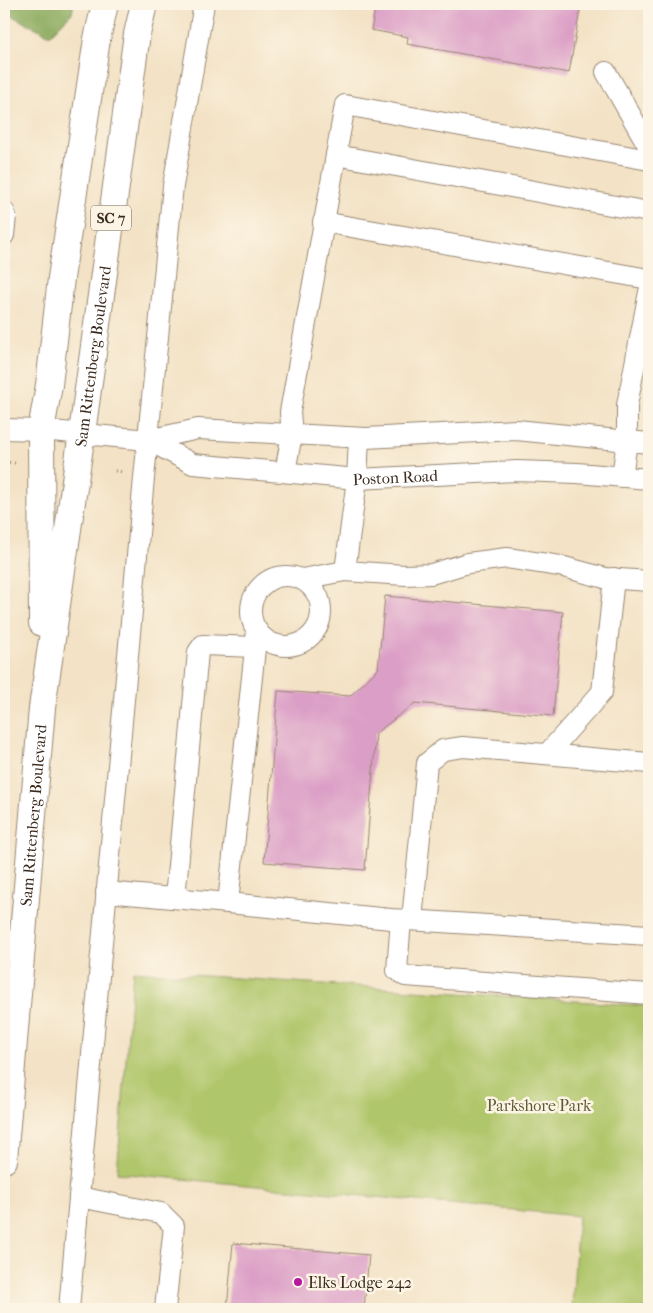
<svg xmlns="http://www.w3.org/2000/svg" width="653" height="1313" font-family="'IM FELL French Canon',serif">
<rect width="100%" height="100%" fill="#fcf5e5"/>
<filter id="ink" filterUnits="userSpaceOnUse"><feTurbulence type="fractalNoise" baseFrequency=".02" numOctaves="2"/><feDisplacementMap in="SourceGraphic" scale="10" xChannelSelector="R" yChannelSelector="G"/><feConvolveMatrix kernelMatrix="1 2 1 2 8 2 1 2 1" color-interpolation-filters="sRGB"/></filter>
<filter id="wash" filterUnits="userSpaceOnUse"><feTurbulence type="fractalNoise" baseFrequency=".0096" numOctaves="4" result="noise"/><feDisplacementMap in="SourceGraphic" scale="20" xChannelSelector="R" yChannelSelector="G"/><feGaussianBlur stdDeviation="1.12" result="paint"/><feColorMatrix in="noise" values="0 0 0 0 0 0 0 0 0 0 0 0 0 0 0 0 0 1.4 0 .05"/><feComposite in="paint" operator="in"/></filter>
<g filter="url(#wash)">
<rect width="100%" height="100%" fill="#f3e2c5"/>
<path fill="#b0c66b" stroke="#767844" d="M 133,971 L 649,1006 L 649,1309 L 572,1309 L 578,1216 L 117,1173 Z"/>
<path fill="#8cab5f" stroke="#646a3e" d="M 4,4 L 74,4 L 72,13 L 50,35 L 4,12 Z"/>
<g id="blocks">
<path fill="#db9ec6" d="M 349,4 L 581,4 L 569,73 L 407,44 L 408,37 L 371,30 L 375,9 Z
M 385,596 L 563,612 L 553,716 L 415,703 L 376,733 L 365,870 L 264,862 L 278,691 L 350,696 L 378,669 Z
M 233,1243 L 369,1255 L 364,1309 L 227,1309 Z"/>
</g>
</g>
<g filter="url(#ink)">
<use href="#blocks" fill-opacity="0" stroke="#978672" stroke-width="1"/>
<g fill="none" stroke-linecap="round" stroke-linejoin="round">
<g stroke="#978672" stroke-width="22">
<g id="minor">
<path d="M 606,72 L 649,147"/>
<path d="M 336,155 L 649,212"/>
<path d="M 4,211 L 6,216 L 4,235"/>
<path d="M 323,222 L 649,279"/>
<path d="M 4,429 L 41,430 L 148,440 L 198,429 L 366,438 L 516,430 L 649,443"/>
<path d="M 359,438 L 357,479 L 345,571 L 405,575 L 431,574 L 468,563 L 507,558 L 560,566 L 605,578 L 649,581"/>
<path id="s1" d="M 148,440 L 193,464 L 357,479 L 517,471 L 577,473 L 649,479"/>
<path d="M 285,472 L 292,434 L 290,412 L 345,105 L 649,160"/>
<path d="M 622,477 L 627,441 L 627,405 L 649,292"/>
<circle cx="286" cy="611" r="35"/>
<path d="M 302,579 L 345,571"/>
<path d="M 257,630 L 228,903 L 391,919 L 649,935"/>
<path d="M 547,754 L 602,692 L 614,578"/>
<path d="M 106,892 L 228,903"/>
<path d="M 175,898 L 198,652 L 203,645 L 255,647"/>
<path d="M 401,920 L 397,970 L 405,976 L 649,994"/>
<path d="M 412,920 L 427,763 L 443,750 L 463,747 L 649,763"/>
<path d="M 79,1197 L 161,1213 L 174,1226 L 165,1309"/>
<path d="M 69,1309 L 144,478 L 173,186 L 204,4"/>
</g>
</g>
<g stroke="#978672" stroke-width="28">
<g id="major">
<path d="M 42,623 L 41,430 L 49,385 L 61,278 L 97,39 L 105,4"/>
<path id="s2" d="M 4,1160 L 42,708 L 82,433 L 137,34 L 144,4"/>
</g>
</g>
<path stroke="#978672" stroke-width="3" stroke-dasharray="1 4" stroke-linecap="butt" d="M 4,462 L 15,463
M 115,471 L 124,472"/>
<use href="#minor" stroke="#fff" stroke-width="20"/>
<use href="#major" stroke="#fff" stroke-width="26"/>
</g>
</g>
<circle fill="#b5179e" stroke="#fcf5e5" stroke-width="2" cx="298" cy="1282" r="5"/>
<g text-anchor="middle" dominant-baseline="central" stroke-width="5" stroke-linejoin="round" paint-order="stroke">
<rect fill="#fcf5e5" stroke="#75675a" stroke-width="1" x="91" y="205.5" width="40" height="25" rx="4"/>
<g font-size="15" font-weight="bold" fill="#3b2a1e">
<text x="111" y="218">SC 7</text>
</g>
<g font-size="16" fill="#3b2a1e" stroke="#fcf5e5">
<text stroke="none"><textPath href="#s2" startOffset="809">Sam Rittenberg Boulevard</textPath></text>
<text stroke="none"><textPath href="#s1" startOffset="254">Poston Road</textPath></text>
<text stroke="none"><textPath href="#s2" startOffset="346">Sam Rittenberg Boulevard</textPath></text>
</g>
<g font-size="16" fill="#5e5935" stroke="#fcf5e5">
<text x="539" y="1105">Parkshore Park</text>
</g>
<g font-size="16" fill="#3b2a1e" stroke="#fcf5e5" text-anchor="start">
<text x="308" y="1282">Elks Lodge 242</text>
</g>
</g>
<rect width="653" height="1313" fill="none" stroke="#fcf5e5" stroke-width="20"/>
</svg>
